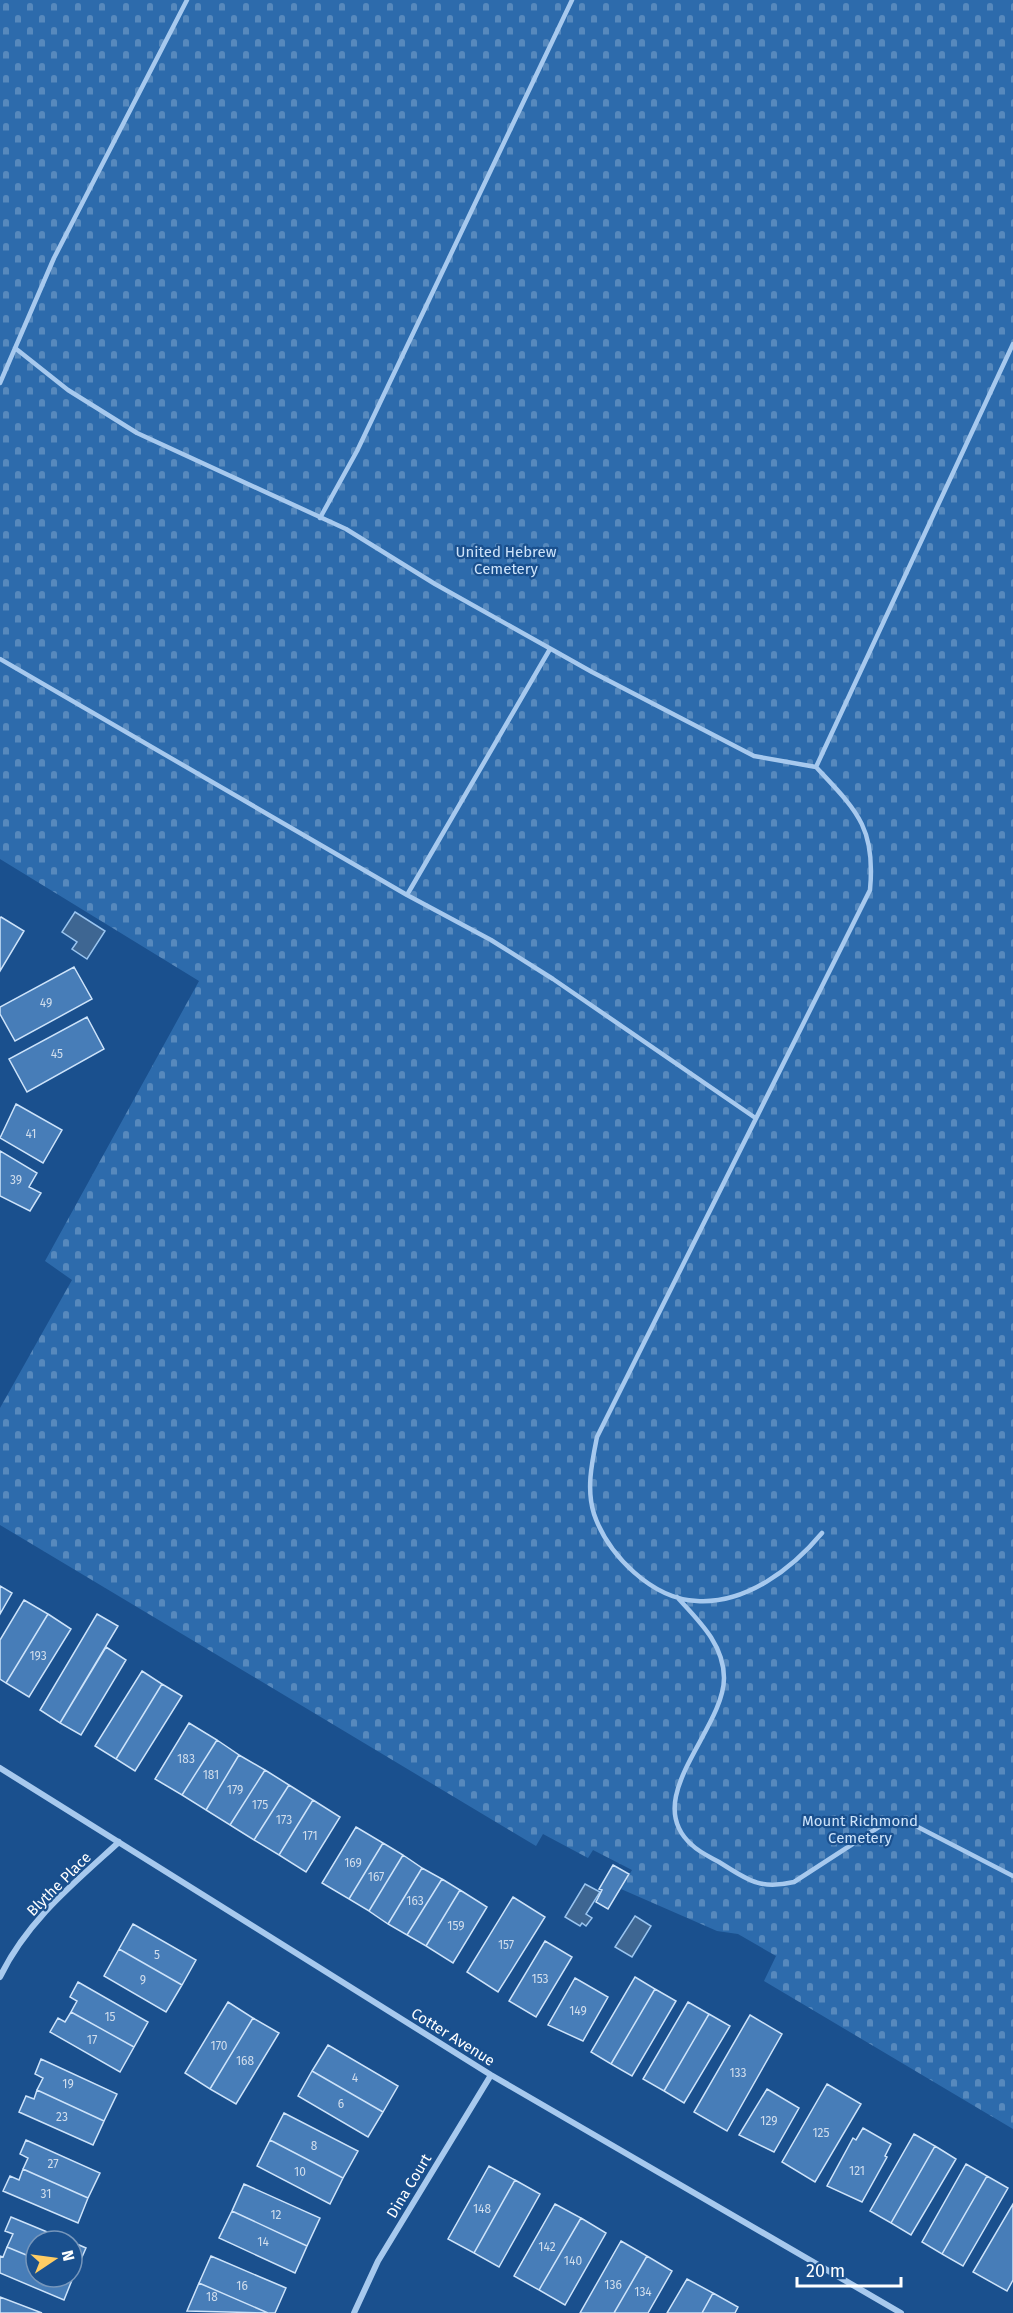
<svg xmlns="http://www.w3.org/2000/svg" width="1013" height="2313" font-family="'Fira Sans',sans-serif">
<defs>
<pattern id="cemetery-stones" width="16" height="16" patternUnits="userSpaceOnUse" patternTransform="scale(1.5)"><rect width="16" height="16" fill="#2d6bac"/><path d="M2 7V4a2 2 0 0 1 4 0v3zM10 15v-3a2 2 0 0 1 4 0v3z" fill="#5789bd"/></pattern>
</defs>
<rect width="100%" height="100%" fill="#1a508e"/>
<path fill="url(#cemetery-stones)" d="M 0,0 L 1013,0 L 1013,2129 L 764,1981 L 776,1956 L 738,1934 L 717,1931 L 621,1889 L 632,1870 L 593,1850 L 588,1858 L 543,1834 L 536,1846 L 0,1525 L 0,1408 L 72,1280 L 45,1261 L 199,981 L 0,859 Z"/>
<path fill="#3e6692" stroke="#9ac5f0" stroke-width="1.5" d="M 75,912 L 105,931 L 87,959 L 72,949 L 77,942 L 62,932 Z
M 585,1884 L 600,1892 L 586,1914 L 592,1918 L 586,1926 L 582,1923 L 580,1926 L 565,1917 Z
M 635,1916 L 651,1926 L 632,1957 L 615,1947 Z"/>
<path fill="#477db8" stroke="#cde3fa" stroke-width="1.5" d="M 1,917 L 24,931 L 0,971 L 0,918 Z
M 74,967 L 92,999 L 15,1041 L 0,1014 L 0,1007 Z
M 87,1017 L 104,1049 L 27,1092 L 9,1059 Z
M 16,1104 L 62,1130 L 43,1163 L 0,1138 Z
M 0,1151 L 37,1173 L 29,1187 L 41,1193 L 30,1211 L 0,1196 Z
M 0,1586 L 12,1593 L 0,1614 Z
M 24,1600 L 48,1614 L 6,1683 L 0,1679 L 0,1640 Z
M 48,1614 L 71,1629 L 29,1697 L 6,1683 Z
M 97,1614 L 118,1626 L 60,1723 L 40,1710 Z
M 106,1647 L 126,1660 L 81,1735 L 60,1723 Z
M 142,1671 L 162,1684 L 116,1759 L 95,1746 Z
M 162,1684 L 182,1696 L 135,1771 L 116,1759 Z
M 189,1723 L 217,1740 L 182,1795 L 155,1779 Z
M 217,1740 L 239,1755 L 206,1810 L 182,1795 Z
M 239,1755 L 265,1770 L 230,1825 L 206,1810 Z
M 265,1770 L 289,1785 L 254,1840 L 230,1825 Z
M 289,1785 L 313,1800 L 279,1855 L 254,1840 Z
M 313,1800 L 340,1817 L 306,1872 L 279,1855 Z
M 356,1827 L 383,1843 L 349,1899 L 322,1883 Z
M 383,1843 L 403,1855 L 369,1911 L 349,1899 Z
M 403,1855 L 422,1868 L 388,1924 L 369,1911 Z
M 613,1865 L 629,1874 L 608,1909 L 596,1902 L 602,1890 L 599,1889 Z
M 422,1868 L 442,1879 L 407,1935 L 388,1924 Z
M 442,1879 L 460,1890 L 426,1946 L 407,1935 Z
M 460,1890 L 487,1907 L 453,1963 L 426,1946 Z
M 513,1897 L 545,1917 L 498,1992 L 467,1972 Z
M 133,1924 L 196,1960 L 182,1985 L 119,1949 Z
M 545,1941 L 572,1957 L 536,2017 L 509,2001 Z
M 119,1949 L 182,1985 L 166,2012 L 104,1976 Z
M 635,1977 L 655,1989 L 611,2064 L 591,2052 Z
M 575,1978 L 608,1997 L 583,2041 L 548,2025 Z
M 78,1982 L 148,2022 L 134,2047 L 71,2012 L 77,2001 L 70,1997 Z
M 655,1989 L 676,2001 L 632,2076 L 611,2064 Z
M 228,2002 L 253,2018 L 210,2089 L 185,2073 Z
M 688,2002 L 709,2014 L 664,2091 L 643,2079 Z
M 71,2012 L 134,2047 L 120,2072 L 50,2032 L 58,2018 L 65,2022 Z
M 709,2014 L 730,2026 L 684,2103 L 664,2091 Z
M 750,2015 L 782,2034 L 727,2131 L 694,2112 Z
M 253,2018 L 279,2033 L 236,2104 L 210,2089 Z
M 328,2045 L 398,2086 L 383,2112 L 312,2071 Z
M 41,2059 L 117,2094 L 104,2121 L 37,2090 L 43,2078 L 35,2074 Z
M 312,2071 L 383,2112 L 368,2137 L 298,2096 Z
M 827,2084 L 861,2104 L 815,2182 L 782,2162 Z
M 767,2089 L 799,2108 L 774,2152 L 739,2135 Z
M 37,2090 L 104,2121 L 93,2145 L 19,2112 L 26,2096 L 34,2099 Z
M 284,2113 L 358,2151 L 343,2178 L 270,2140 Z
M 863,2128 L 891,2144 L 885,2156 L 887,2157 L 862,2202 L 827,2186 L 853,2138 L 856,2140 Z
M 914,2134 L 935,2146 L 891,2223 L 870,2211 Z
M 26,2140 L 100,2173 L 88,2198 L 23,2169 L 28,2158 L 20,2154 Z
M 270,2140 L 343,2178 L 330,2204 L 257,2166 Z
M 935,2146 L 956,2159 L 911,2235 L 891,2223 Z
M 966,2164 L 987,2176 L 942,2254 L 922,2242 Z
M 489,2166 L 515,2180 L 474,2253 L 448,2239 Z
M 23,2169 L 88,2198 L 78,2223 L 3,2191 L 10,2176 L 19,2180 Z
M 987,2176 L 1008,2188 L 963,2266 L 942,2254 Z
M 515,2180 L 540,2194 L 499,2267 L 474,2253 Z
M 244,2184 L 320,2218 L 307,2246 L 232,2211 Z
M 555,2204 L 581,2218 L 539,2290 L 514,2276 Z
M 1013,2204 L 1013,2280 L 1007,2291 L 973,2272 Z
M 232,2211 L 307,2246 L 295,2273 L 219,2238 Z
M 11,2217 L 69,2241 L 36,2241 L 36,2259 L 7,2247 L 13,2234 L 5,2231 Z
M 581,2218 L 606,2233 L 565,2305 L 539,2290 Z
M 621,2241 L 647,2256 L 614,2313 L 580,2313 Z
M 72,2242 L 86,2248 L 74,2275 L 72,2274 Z
M 7,2247 L 36,2259 L 36,2277 L 74,2275 L 64,2300 L 0,2273 L 0,2256 L 3,2257 Z
M 211,2256 L 286,2288 L 275,2313 L 268,2313 L 199,2283 Z
M 647,2256 L 672,2271 L 648,2313 L 614,2313 Z
M 687,2279 L 713,2293 L 702,2313 L 667,2313 Z
M 199,2283 L 268,2313 L 187,2311 Z
M 713,2293 L 738,2307 L 735,2313 L 702,2313 Z
M 0,2297 L 42,2313 L 0,2313 Z"/>
<g fill="none" stroke-linecap="round" stroke-linejoin="round">
<path stroke="#a7c9ee" stroke-width="4.5" d="M 15,348 L 68,390 L 137,433 L 346,529 L 435,584 L 592,672 L 754,756 L 816,767
M 0,383 L 54,258 L 187,0
M 320,518 L 357,451 L 572,0
M 0,659 L 407,895 L 491,940 L 553,979 L 754,1117
M 407,895 L 550,649
M 822,1533 C 792,1569 746,1604 697,1601 C 652,1599 608,1555 594,1514 C 586,1489 592,1462 597,1437 L 870,890 C 876,827 856,810 816,767 L 1013,344
M 677,1597 C 698,1620 724,1644 724,1678 C 724,1730 639,1799 692,1845 C 699,1852 710,1857 719,1862 C 748,1880 759,1890 794,1882 L 885,1823 L 898,1821 L 914,1825 L 1013,1876"/>
<path stroke="#a7c9ee" stroke-width="6" d="M 0,1768 L 491,2075 L 901,2313
M 0,1977 C 27,1921 74,1883 119,1842
M 354,2313 L 378,2261 L 491,2075"/>
</g>
<g text-anchor="middle" dominant-baseline="central" stroke-width="4.5" stroke-linejoin="round" paint-order="stroke">
<g font-size="12" fill="#d1deed">
<text x="46" y="1003">49</text>
<text x="57" y="1054">45</text>
<text x="31" y="1134">41</text>
<text x="16" y="1180">39</text>
<text x="38" y="1656">193</text>
<text x="186" y="1759">183</text>
<text x="211" y="1775">181</text>
<text x="235" y="1790">179</text>
<text x="260" y="1805">175</text>
<text x="284" y="1820">173</text>
<text x="310" y="1836">171</text>
<text x="353" y="1863">169</text>
<text x="376" y="1877">167</text>
<text x="415" y="1901">163</text>
<text x="456" y="1926">159</text>
<text x="506" y="1945">157</text>
<text x="157" y="1955">5</text>
<text x="540" y="1979">153</text>
<text x="143" y="1980">9</text>
<text x="578" y="2011">149</text>
<text x="110" y="2017">15</text>
<text x="92" y="2040">17</text>
<text x="219" y="2046">170</text>
<text x="245" y="2061">168</text>
<text x="738" y="2073">133</text>
<text x="355" y="2078">4</text>
<text x="68" y="2084">19</text>
<text x="341" y="2104">6</text>
<text x="62" y="2117">23</text>
<text x="769" y="2121">129</text>
<text x="821" y="2133">125</text>
<text x="314" y="2146">8</text>
<text x="53" y="2164">27</text>
<text x="857" y="2171">121</text>
<text x="300" y="2172">10</text>
<text x="46" y="2194">31</text>
<text x="482" y="2209">148</text>
<text x="276" y="2215">12</text>
<text x="263" y="2242">14</text>
<text x="547" y="2247">142</text>
<text x="573" y="2261">140</text>
<text x="613" y="2285">136</text>
<text x="242" y="2286">16</text>
<text x="643" y="2292">134</text>
<text x="212" y="2297">18</text>
</g>
<g font-size="15" fill="#cde3fa" stroke="#1a508e">
<text x="506" y="552">United Hebrew<tspan x="506" dy="17">Cemetery</tspan></text>
<text x="860" y="1821">Mount Richmond<tspan x="860" dy="17">Cemetery</tspan></text>
</g>
<g font-size="15" fill="#fff" stroke="#1a508e">
<text transform="translate(59 1884) rotate(-45)">Blythe Place</text>
<text transform="translate(453 2037) rotate(32)">Cotter Avenue</text>
<text transform="translate(409 2186) rotate(-59)">Dina Court</text>
</g>
</g>
<g transform="translate(54 2259) rotate(77)"><circle r="28" fill="#1a508e" stroke="#7696bb" stroke-width="1.5"/>
<path d="M0-4.5L10 22L0 15L-10 22Z" fill="#ffcd64"/>
<text y="-9" font-size="16" font-weight="bold" text-anchor="middle" fill="#ffffff">N</text>
</g>
<path d="M797 2277v9h104v-9" fill="none" stroke="#ffffff" stroke-width="3"/>
<text x="806" y="2277" font-size="18" fill="#ffffff" stroke="#1a508e" stroke-width="4.5" paint-order="stroke">20 m</text>
</svg>
